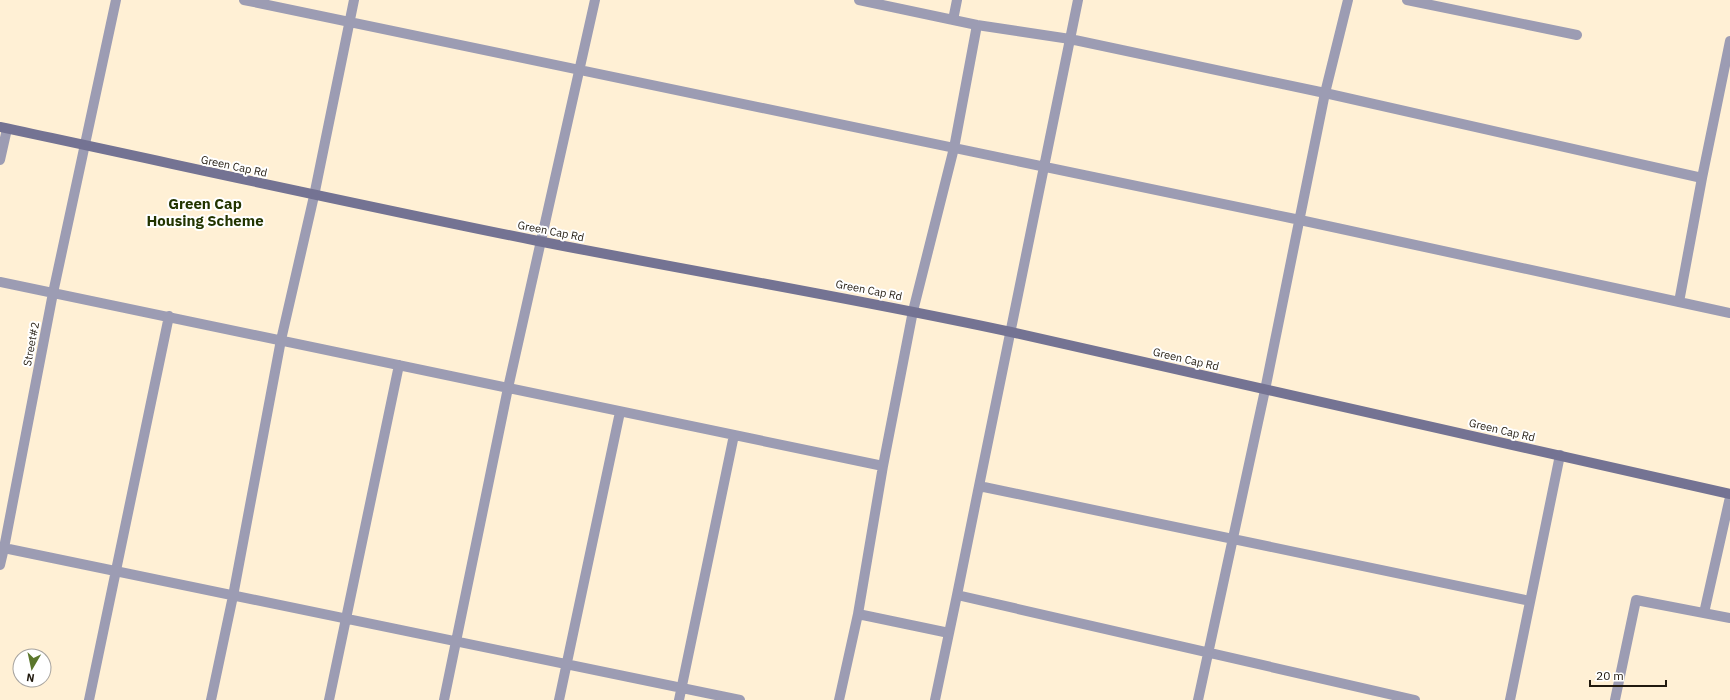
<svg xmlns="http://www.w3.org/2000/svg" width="1730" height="700" font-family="'IBM Plex Sans',sans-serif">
<rect width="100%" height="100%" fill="#fff0d5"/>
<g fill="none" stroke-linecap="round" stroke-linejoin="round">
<path stroke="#9c9cb3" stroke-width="10" d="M 244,0 L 1300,220 L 1679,302
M 859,0 L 977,25 L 1070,39 L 1325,93 L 1702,178 L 1730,41
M 1078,0 L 979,486 L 1530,601
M 1407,0 L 1577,35
M 953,20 L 957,0
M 0,160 L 7,129
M 1702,178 L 1679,302 L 1730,313
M 0,282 L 883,466 L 913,311 L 954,148 L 977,25
M 4,548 L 53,293 L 116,0
M 0,565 L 4,548 L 740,700
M 957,595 L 979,486
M 1704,613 L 1730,497
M 858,614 L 949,633
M 89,700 L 169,316
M 211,700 L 233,596 L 281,340 L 314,196 L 354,0
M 329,700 L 399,365
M 444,700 L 508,388 L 595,0
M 559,700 L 620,412
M 679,700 L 734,435
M 839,700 L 858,614 L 883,466
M 935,700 L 957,595 L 1415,700
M 1198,700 L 1265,390 L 1325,93 L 1348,0
M 1510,700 L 1560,455
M 1615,700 L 1636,600 L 1730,618"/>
<path stroke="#747393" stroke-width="10" d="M 0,127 C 179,165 358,205 538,241 C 695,272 854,298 1011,332 L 1730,494"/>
</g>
<g text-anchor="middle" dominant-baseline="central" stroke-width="4" stroke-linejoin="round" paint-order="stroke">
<g font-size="11" fill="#211a0f" stroke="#fff">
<text transform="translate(234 166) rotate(12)">Green Cap Rd</text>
<text transform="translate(551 231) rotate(11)">Green Cap Rd</text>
<text transform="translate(869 290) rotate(11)">Green Cap Rd</text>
<text transform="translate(31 344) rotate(-79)">Street#2</text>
<text transform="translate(1186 359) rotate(13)">Green Cap Rd</text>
<text transform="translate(1502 430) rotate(13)">Green Cap Rd</text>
</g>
<g font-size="15" font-weight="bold" fill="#223400" stroke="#fff">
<text x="205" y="203">Green Cap<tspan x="205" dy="17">Housing Scheme</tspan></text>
</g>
</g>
<g transform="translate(32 668) rotate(189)"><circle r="19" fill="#ffffff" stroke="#a6a39f"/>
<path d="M0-3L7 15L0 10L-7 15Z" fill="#5b772c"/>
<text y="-6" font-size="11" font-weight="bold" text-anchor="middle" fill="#211a0f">N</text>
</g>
<path d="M1590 680v6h76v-6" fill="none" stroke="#211a0f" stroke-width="2"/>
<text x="1596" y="680" font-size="12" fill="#211a0f" stroke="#ffffff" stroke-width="3" paint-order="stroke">20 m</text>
</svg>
